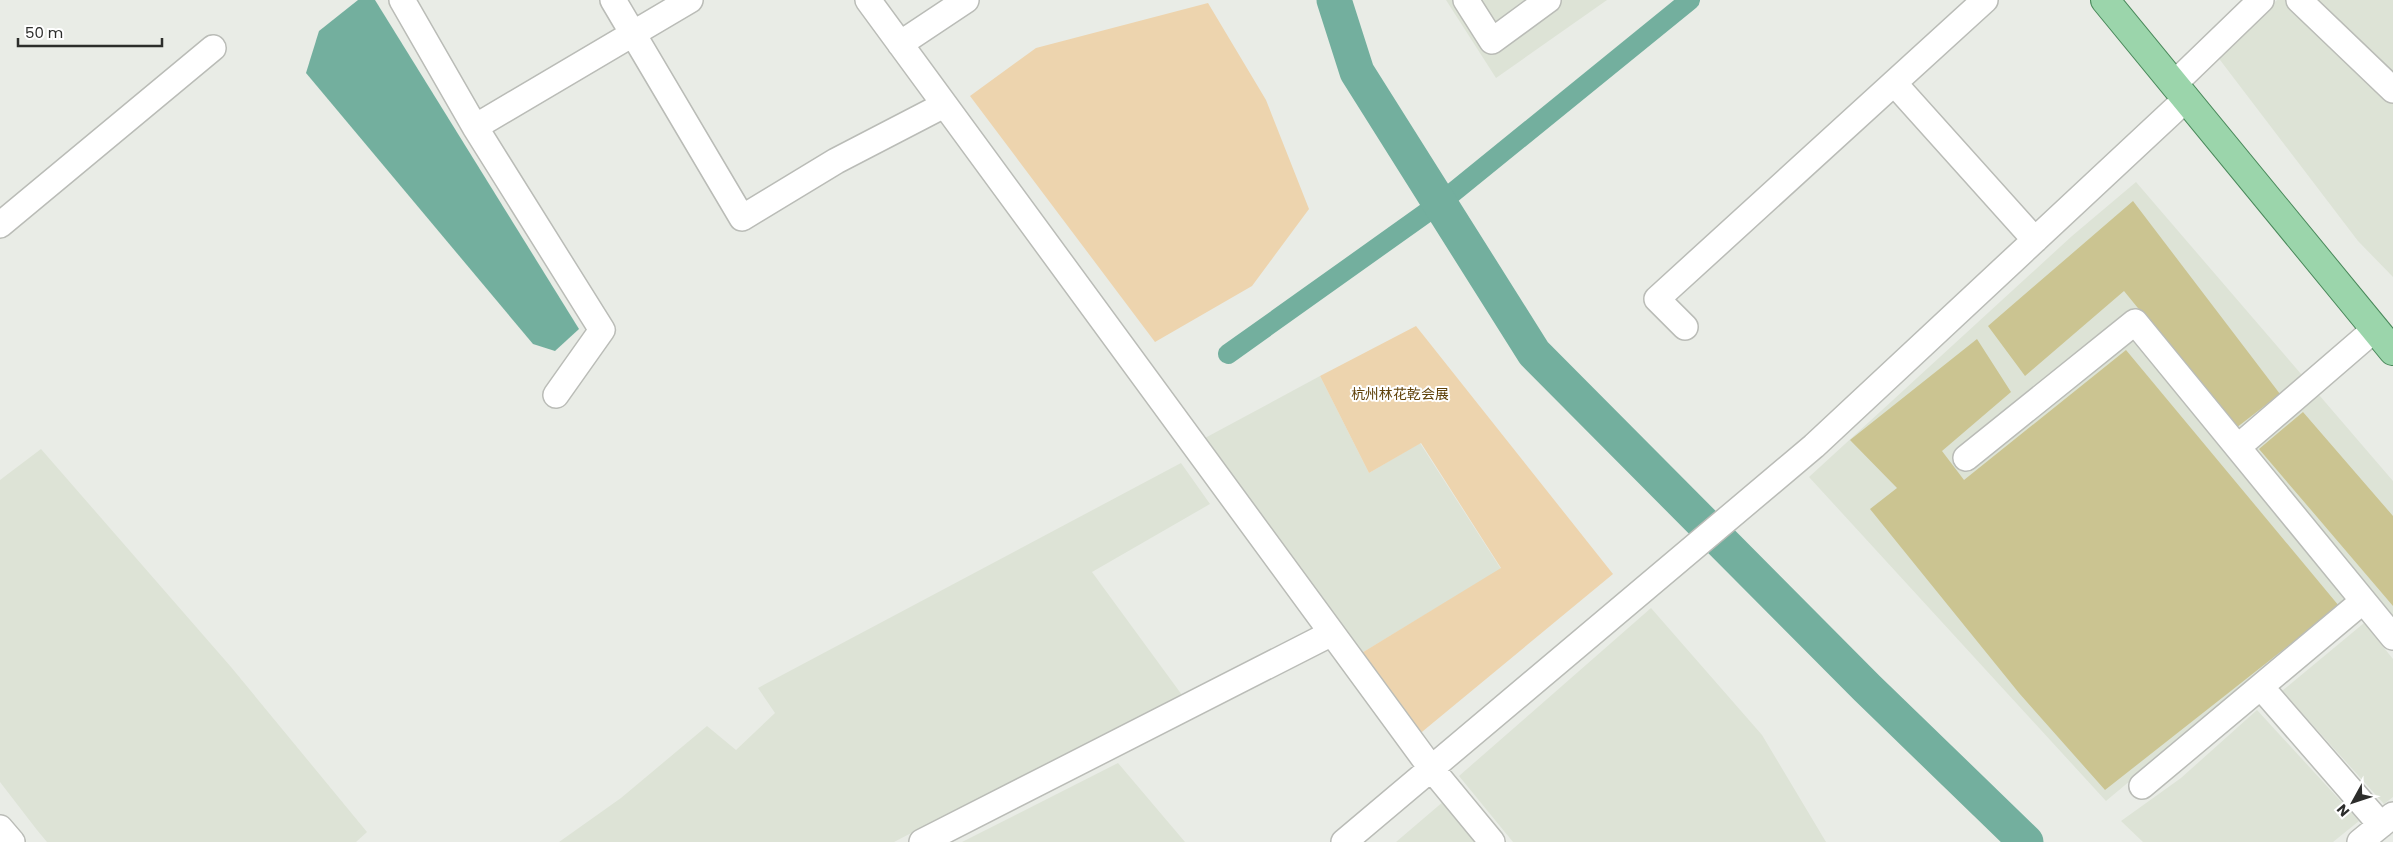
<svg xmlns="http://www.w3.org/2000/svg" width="2393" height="842" font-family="Poppins,'Noto Sans SC',sans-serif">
<rect width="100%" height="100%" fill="#e9ece6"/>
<path fill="#dde3d6" d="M 1446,0 L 1607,0 L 1496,78 Z
M 2277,0 L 2393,0 L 2393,277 L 2358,241 L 2217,56 Z
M 2136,182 L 2393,481 L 2393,648 L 2347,599 L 2106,801 L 1809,477 L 2072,236 Z
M 1320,376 L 1369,473 L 1420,443 L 1501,569 L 1360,654 L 1205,438 Z
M 41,449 L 231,667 L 367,832 L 356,842 L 47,842 L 37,830 L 0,782 L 0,480 Z
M 1181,463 L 1210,504 L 1092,572 L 1182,695 L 925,841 L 917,830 L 894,842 L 559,842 L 621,798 L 707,726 L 736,750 L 775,713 L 758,688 Z
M 1651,608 L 1762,735 L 1826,842 L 1513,842 L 1459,776 Z
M 2364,623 L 2393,659 L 2393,797 L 2384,804 L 2282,691 Z
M 2257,710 L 2359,821 L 2333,842 L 2143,842 L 2121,821 L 2181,778 Z
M 1118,763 L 1185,842 L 962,842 Z
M 1444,801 L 1478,842 L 1396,842 Z"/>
<path fill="#edd4ae" d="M 1208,3 L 1266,100 L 1309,209 L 1252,286 L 1155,342 L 970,96 L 1036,48 Z
M 1416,326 L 1613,574 L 1417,736 L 1360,654 L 1501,568 L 1421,443 L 1369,473 L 1320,376 Z"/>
<path fill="#73af9e" d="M 358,0 L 375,0 L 579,329 L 555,351 L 533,344 L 306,73 L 319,31 Z"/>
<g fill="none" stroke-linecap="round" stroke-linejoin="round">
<path stroke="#73af9e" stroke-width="20" d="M 1228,354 L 1440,203 L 1690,0"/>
<path stroke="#73af9e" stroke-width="35" d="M 1334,0 L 1357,72 L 1534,353 L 1867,688 L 2026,842"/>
</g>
<path fill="#cbc491" d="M 2133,201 L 2280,394 L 2236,428 L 2124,291 L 2025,376 L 1988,326 Z
M 1977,339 L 2011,392 L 1942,451 L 1964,480 L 2126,350 L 2339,606 L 2105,790 L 2019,693 L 1870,509 L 1897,488 L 1850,440 Z
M 2303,412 L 2393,516 L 2393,606 L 2259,449 Z"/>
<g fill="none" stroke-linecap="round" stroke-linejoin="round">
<g stroke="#babcb7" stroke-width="28">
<path id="minor" d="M 402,0 L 475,127
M 613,0 L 742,218 L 836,161 L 944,105
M 868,0 L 1431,768 L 1492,842
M 1466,0 L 1492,41 L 1548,0
M 2299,0 L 2393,90
M 900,44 L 966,0
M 1894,83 L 2035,240
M 2174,84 L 2261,0
M 0,225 L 213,48
M 1685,327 L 1657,299 L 1985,0
M 556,395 L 602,330 L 475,127 L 690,0
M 2238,447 L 2375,329
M 1966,458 L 2135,322 L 2393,637
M 2261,687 L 2381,825
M 2142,786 L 2363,601
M 0,828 L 12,842
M 922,842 L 1332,633
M 1344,842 L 1814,446 L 2186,99
M 2360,842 L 2393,815"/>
</g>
<g stroke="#49885a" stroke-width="30">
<path id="major" d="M 2105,0 L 2393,351"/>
</g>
<use href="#minor" stroke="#fff" stroke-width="25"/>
<use href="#major" stroke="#9bd5ab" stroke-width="28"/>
</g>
<g text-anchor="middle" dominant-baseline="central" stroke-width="4" stroke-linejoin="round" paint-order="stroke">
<g font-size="14" fill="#5f4109" stroke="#fff">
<text x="1400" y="394">杭州林花乾会展</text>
</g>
</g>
<g transform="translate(2353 802) rotate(230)" stroke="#ffffff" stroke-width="4" paint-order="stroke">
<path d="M0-4L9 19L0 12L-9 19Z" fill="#2c2d2b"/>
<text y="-8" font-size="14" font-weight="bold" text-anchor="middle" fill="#2c2d2b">N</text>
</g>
<path d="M18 38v8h144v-8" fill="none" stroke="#2c2d2b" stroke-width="2.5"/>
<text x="25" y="38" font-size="15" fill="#2c2d2b" stroke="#ffffff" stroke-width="4" paint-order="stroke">50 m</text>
</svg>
